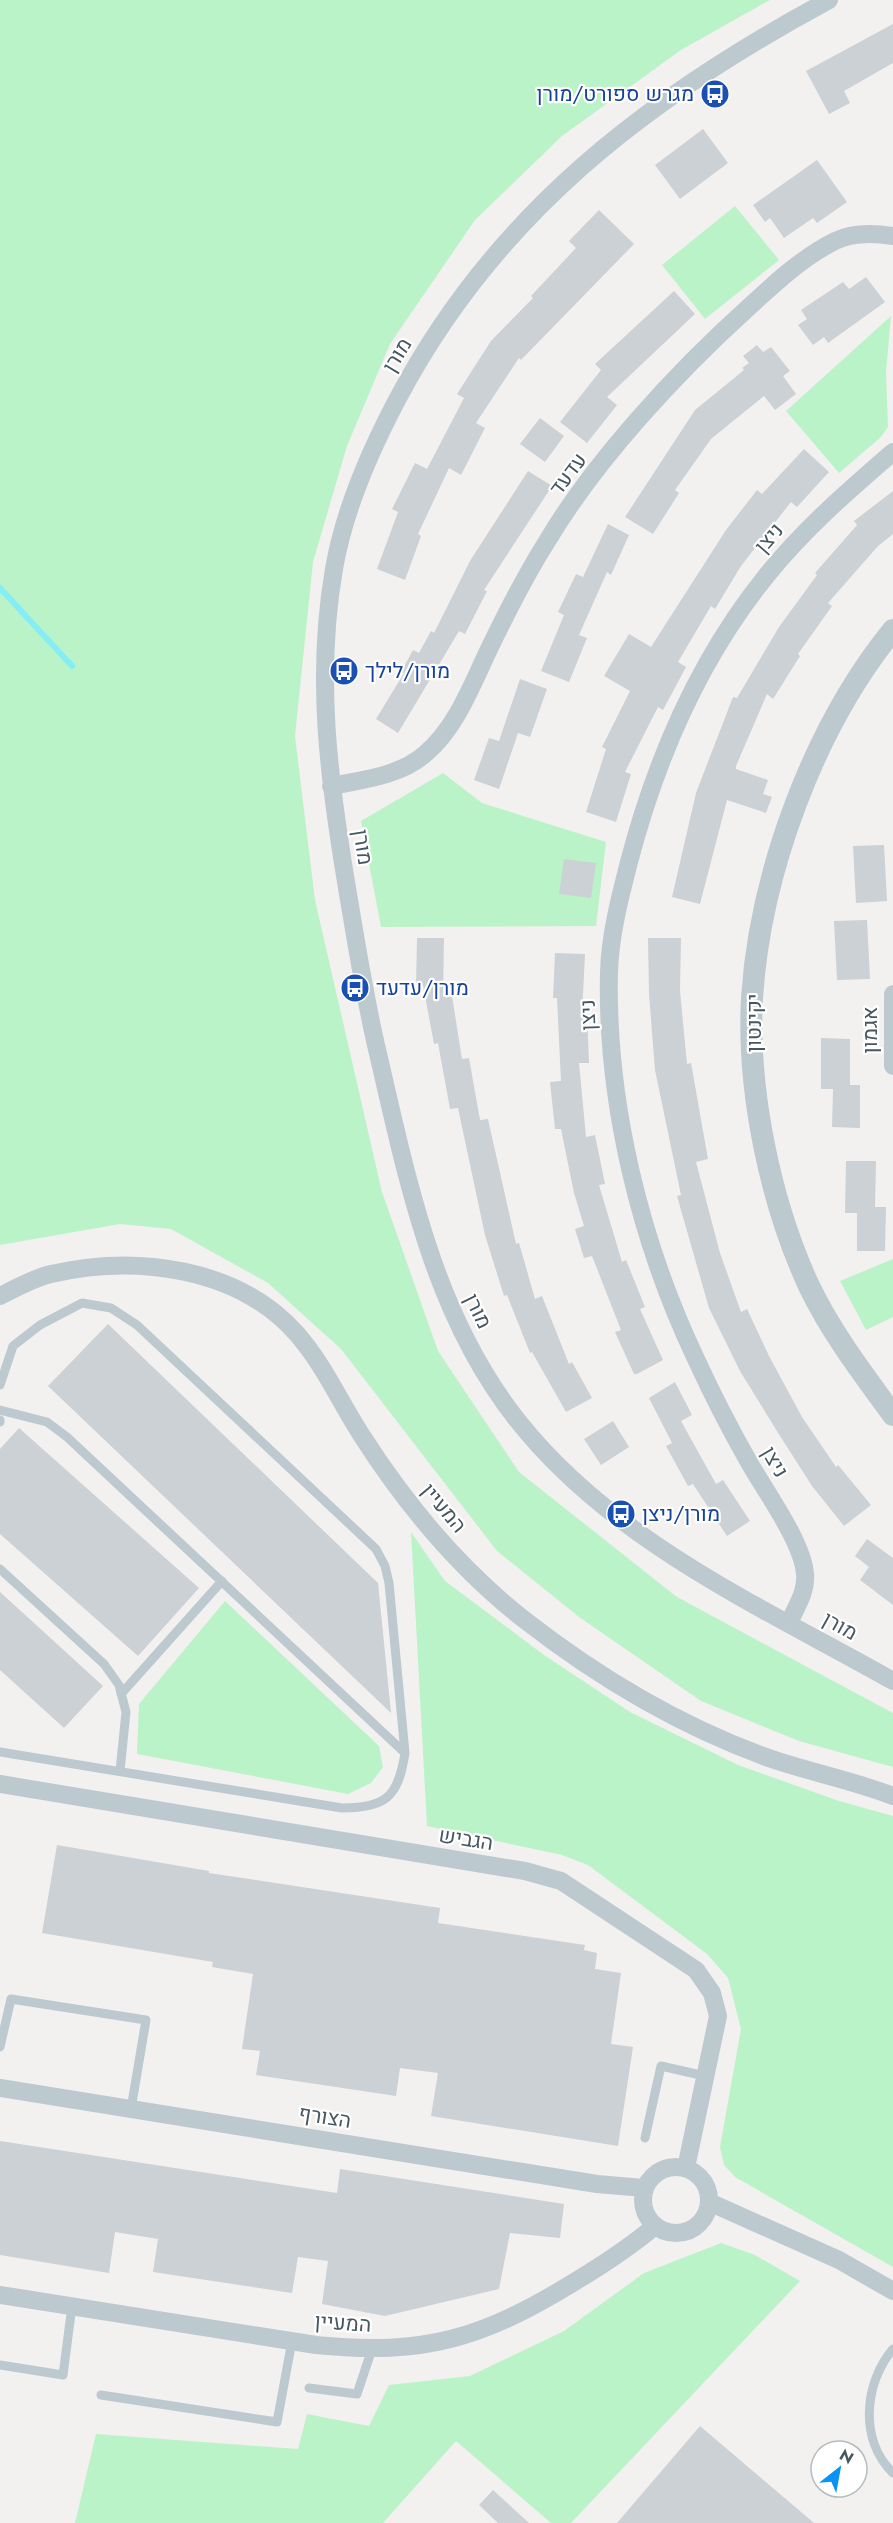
<svg xmlns="http://www.w3.org/2000/svg" width="893" height="2523" font-family="Jost,Heebo,sans-serif">
<rect width="100%" height="100%" fill="#f3f0f0"/>
<path fill="#bbf3c8" d="M 0,0 L 770,0 L 681,50 L 562,136 L 475,220 L 390,344 L 347,446 L 313,562 L 295,736 L 315,900 L 382,1192 L 438,1351 L 519,1472 L 677,1597 L 893,1713 L 893,1767 L 799,1741 L 701,1701 L 579,1617 L 497,1551 L 341,1349 L 268,1283 L 171,1229 L 120,1224 L 0,1245 Z
M 735,206 L 779,260 L 705,319 L 662,265 Z
M 891,316 L 886,372 L 888,427 L 881,437 L 839,473 L 786,411 Z
M 443,773 L 482,803 L 606,842 L 596,926 L 381,927 L 361,821 Z
M 893,1259 L 893,1317 L 866,1330 L 840,1281 Z
M 411,1532 L 445,1581 L 544,1655 L 630,1712 L 738,1765 L 839,1801 L 893,1816 L 893,2267 L 735,2177 L 724,2165 L 720,2147 L 741,2029 L 728,1978 L 707,1954 L 588,1865 L 562,1855 L 427,1826 Z
M 225,1601 L 379,1746 L 383,1767 L 371,1783 L 348,1794 L 137,1754 L 139,1704 Z
M 721,2243 L 755,2255 L 800,2281 L 571,2523 L 551,2523 L 456,2441 L 383,2523 L 75,2523 L 96,2434 L 298,2449 L 307,2414 L 369,2426 L 389,2385 L 470,2376 L 564,2331 L 644,2273 Z"/>
<g fill="none" stroke-linecap="round" stroke-linejoin="round">
<path stroke="#84eef4" stroke-width="6" d="M 0,588 L 72,666"/>
</g>
<path fill="#cbd1d5" d="M 893,24 L 893,63 L 844,91 L 850,103 L 829,114 L 806,71 Z
M 703,129 L 728,163 L 680,199 L 655,165 Z
M 817,160 L 847,202 L 817,223 L 813,218 L 784,238 L 770,218 L 765,222 L 753,205 Z
M 599,210 L 634,244 L 521,360 L 519,358 L 476,423 L 485,428 L 461,475 L 449,468 L 418,534 L 421,536 L 405,580 L 377,569 L 398,512 L 392,509 L 415,463 L 427,469 L 464,398 L 457,394 L 491,341 L 533,298 L 531,296 L 576,248 L 569,241 Z
M 866,277 L 885,302 L 828,343 L 824,337 L 813,345 L 798,325 L 807,319 L 801,310 L 843,282 L 849,289 Z
M 674,291 L 695,314 L 607,397 L 617,405 L 587,443 L 560,422 L 601,370 L 595,364 Z
M 757,345 L 763,352 L 771,347 L 790,371 L 783,376 L 796,394 L 775,410 L 764,396 L 711,439 L 675,490 L 679,493 L 653,534 L 625,517 L 695,410 L 744,370 L 742,368 L 749,363 L 743,356 Z
M 540,418 L 564,436 L 545,462 L 520,444 Z
M 804,449 L 829,472 L 797,507 L 791,502 L 741,566 L 715,609 L 711,606 L 678,662 L 686,667 L 663,710 L 658,707 L 625,772 L 631,774 L 616,822 L 586,812 L 606,749 L 602,747 L 630,691 L 604,676 L 629,634 L 651,647 L 726,530 L 757,490 L 762,494 Z
M 528,471 L 552,486 L 484,590 L 487,591 L 465,634 L 459,631 L 398,733 L 376,719 L 404,673 L 401,672 L 413,650 L 419,653 L 431,631 L 434,633 L 470,561 Z
M 893,491 L 893,534 L 878,546 L 828,603 L 832,606 L 798,654 L 800,656 L 773,699 L 767,694 L 736,766 L 736,769 L 768,780 L 763,794 L 772,797 L 766,813 L 727,800 L 700,904 L 672,897 L 696,793 L 733,697 L 737,698 L 779,627 L 817,575 L 815,573 L 857,525 L 854,521 Z
M 608,524 L 629,535 L 611,575 L 607,572 L 579,635 L 587,638 L 569,682 L 541,671 L 564,615 L 558,612 L 576,574 L 583,577 Z
M 520,679 L 547,689 L 530,737 L 518,733 L 499,789 L 474,780 L 489,738 L 499,741 Z
M 884,845 L 887,901 L 856,903 L 853,846 Z
M 564,859 L 596,863 L 591,898 L 559,894 Z
M 867,920 L 870,979 L 837,980 L 834,921 Z
M 417,938 L 444,938 L 443,997 L 452,996 L 462,1059 L 469,1058 L 480,1120 L 488,1119 L 516,1244 L 519,1243 L 535,1299 L 542,1296 L 569,1364 L 572,1362 L 592,1398 L 566,1412 L 532,1352 L 530,1353 L 507,1295 L 504,1296 L 485,1235 L 458,1108 L 450,1109 L 438,1043 L 434,1044 L 423,985 L 416,985 Z
M 648,938 L 681,938 L 680,991 L 687,1064 L 691,1063 L 708,1159 L 696,1162 L 720,1253 L 741,1312 L 747,1309 L 769,1356 L 802,1417 L 836,1467 L 838,1465 L 871,1505 L 844,1526 L 812,1486 L 775,1428 L 740,1371 L 709,1308 L 677,1196 L 681,1195 L 655,1070 L 649,994 Z
M 555,953 L 585,954 L 582,1014 L 587,1014 L 589,1063 L 579,1063 L 586,1137 L 595,1135 L 605,1184 L 599,1185 L 622,1262 L 626,1260 L 645,1307 L 640,1309 L 663,1360 L 637,1374 L 634,1374 L 615,1332 L 621,1330 L 592,1256 L 584,1258 L 575,1229 L 584,1226 L 574,1193 L 561,1129 L 555,1129 L 550,1082 L 561,1081 L 557,998 L 553,998 Z
M 821,1038 L 850,1039 L 850,1085 L 860,1085 L 860,1128 L 832,1127 L 833,1089 L 821,1089 Z
M 846,1161 L 876,1161 L 875,1207 L 886,1207 L 885,1251 L 857,1251 L 857,1213 L 845,1213 Z
M 108,1324 L 378,1583 L 391,1713 L 48,1386 Z
M 675,1382 L 692,1415 L 681,1421 L 716,1484 L 723,1480 L 750,1521 L 727,1536 L 693,1484 L 688,1486 L 666,1446 L 672,1443 L 649,1398 Z
M 613,1421 L 629,1447 L 601,1465 L 584,1439 Z
M 19,1428 L 199,1588 L 138,1656 L 0,1534 L 0,1449 Z
M 867,1539 L 893,1558 L 893,1605 L 860,1580 L 869,1567 L 855,1556 Z
M 0,1592 L 103,1686 L 64,1728 L 0,1670 Z
M 57,1845 L 209,1871 L 209,1873 L 440,1908 L 438,1923 L 585,1945 L 584,1950 L 597,1953 L 595,1969 L 621,1973 L 611,2044 L 633,2047 L 618,2146 L 431,2116 L 438,2073 L 400,2068 L 396,2096 L 256,2075 L 260,2051 L 242,2049 L 253,1974 L 212,1967 L 213,1962 L 42,1933 Z
M 0,2141 L 337,2193 L 340,2169 L 564,2204 L 560,2238 L 510,2233 L 499,2289 L 385,2316 L 322,2304 L 328,2261 L 298,2257 L 292,2293 L 153,2272 L 158,2239 L 115,2232 L 109,2273 L 0,2255 Z
M 700,2426 L 814,2523 L 617,2523 Z
M 493,2490 L 529,2523 L 498,2523 L 479,2505 Z"/>
<g fill="none" stroke-linecap="round" stroke-linejoin="round">
<path stroke="#bccad0" stroke-width="9" d="M 0,1385 L 13,1346 L 40,1325 L 82,1303 L 111,1308 L 137,1325 L 376,1549 L 385,1566 L 389,1583 L 405,1753 C 398,1798 386,1807 342,1808 L 0,1752
M 0,1410 L 47,1422 L 67,1437 L 405,1753
M 0,1420 L 0,1422
M 0,1569 L 104,1664 L 119,1685 L 126,1712 L 120,1771
M 121,1694 L 222,1581
M 0,2047 L 11,1999 L 146,2020 L 131,2109
M 645,2138 L 661,2066 L 705,2076
M 893,2349 C 864,2383 859,2440 893,2473
M 0,2365 L 63,2375 L 72,2306
M 309,2388 L 357,2394 L 372,2349
M 101,2395 L 277,2422 L 292,2341"/>
<path stroke="#bccad0" stroke-width="18" d="M 829,0 C 647,98 495,214 397,400 C 369,453 344,510 334,569 C 315,678 329,780 347,888 C 356,941 364,993 376,1045 C 407,1177 432,1313 518,1421 C 614,1542 762,1607 893,1681
M 331,786 C 362,780 400,776 425,754 C 457,727 472,684 490,647 C 507,612 525,576 546,543 C 595,460 678,371 749,307 C 776,282 803,257 835,241 C 853,232 874,233 893,236
M 893,994 L 893,1066
M 0,1296 C 16,1288 34,1278 51,1274 C 134,1255 237,1266 297,1334 C 324,1365 340,1402 362,1436 C 407,1506 460,1570 526,1621 C 598,1677 681,1726 766,1757 C 808,1772 852,1780 893,1796
M 789,1623 C 796,1607 807,1591 805,1574 C 803,1543 766,1492 750,1464 C 730,1429 712,1394 696,1359 C 640,1241 606,1102 609,972 C 610,935 620,897 629,862 C 656,759 699,659 767,575 C 804,529 848,491 893,452
M 0,1784 L 525,1871 L 561,1881 L 696,1970 L 712,1993 L 718,2016 L 686,2168
M 0,2088 L 597,2184 L 644,2188
M643 2200a33 33 0 1 1 66 0a33 33 0 1 1-66 0Z
M 709,2202 L 839,2260 L 893,2291
M 0,2295 L 316,2345 C 426,2356 483,2338 576,2281 C 604,2264 630,2247 655,2226"/>
<path stroke="#bccad0" stroke-width="22" d="M 893,630 C 814,727 760,873 752,998 C 747,1090 770,1202 809,1286 C 831,1332 863,1374 893,1415"/>
</g>
<defs>
<g id="bus-disc" transform="scale(1.5)"><circle r="9.5" fill="#1a4fb4" stroke="#fff"/><path d="M-5-6H5V4H4V6H2V4H-2V6H-4V4H-5ZM-3.5-4V0h7V-4ZM-3.5 1.2v1.5H-2V1.2ZM2 1.2v1.5H3.5V1.2Z" fill="#fff"/></g>
</defs>
<g fill-rule="evenodd">
<use href="#bus-disc" x="715" y="94"/>
<use href="#bus-disc" x="344" y="671"/>
<use href="#bus-disc" x="355" y="988"/>
<use href="#bus-disc" x="621" y="1514"/>
</g>
<g text-anchor="middle" dominant-baseline="central" stroke-width="4.5" stroke-linejoin="round" paint-order="stroke">
<g font-size="21" fill="#164399" stroke="#fff" text-anchor="start">
<text x="694" y="94" text-anchor="end">מגרש ספורט/מורן</text>
<text x="365" y="671">מורן/לילך</text>
<text x="376" y="988">מורן/עדעד</text>
<text x="642" y="1514">מורן/ניצן</text>
</g>
<g font-size="21" fill="#46575f" stroke="#fff">
<text transform="translate(397 355) rotate(-59)">מורן</text>
<text transform="translate(568 474) rotate(-53)">עדעד</text>
<text transform="translate(769 538) rotate(-49)">ניצן</text>
<text transform="translate(363 847) rotate(81)">מורן</text>
<text transform="translate(588 1015) rotate(-92)">ניצן</text>
<text transform="translate(754 1023) rotate(-90)">יקינטון</text>
<text transform="translate(870 1030) rotate(-90)">אגמון</text>
<text transform="translate(478 1311) rotate(64)">מורן</text>
<text transform="translate(775 1462) rotate(60)">ניצן</text>
<text transform="translate(444 1508) rotate(50)">המעיין</text>
<text transform="translate(840 1626) rotate(29)">מורן</text>
<text transform="translate(466 1839) rotate(9)">הגביש</text>
<text transform="translate(325 2117) rotate(9)">הצורף</text>
<text transform="translate(343 2323) rotate(4)">המעיין</text>
</g>
</g>
<g transform="translate(839 2469) rotate(31)"><circle r="28" fill="#ffffff" stroke="#b5bcbf" stroke-width="1.5"/>
<path d="M0-4.5L10 22L0 15L-10 22Z" fill="#0993f4"/>
<text y="-9" font-size="16" font-weight="bold" text-anchor="middle" fill="#46575f">N</text>
</g>
</svg>
